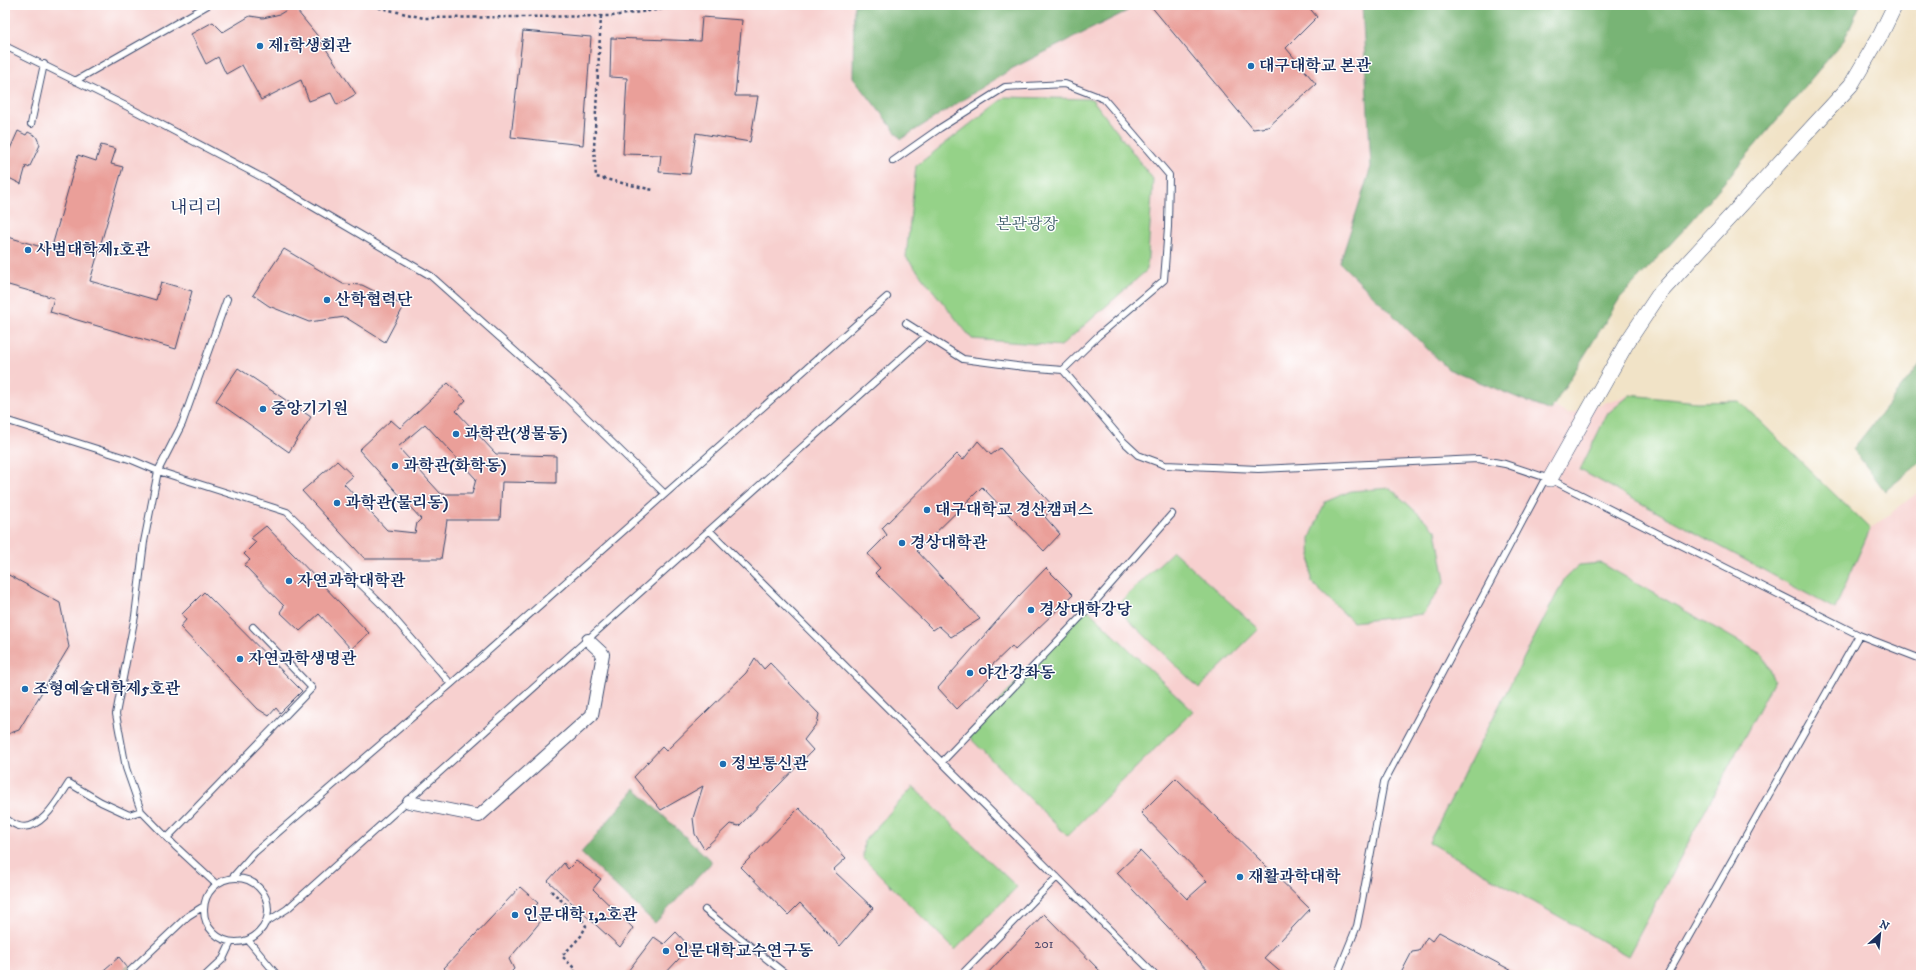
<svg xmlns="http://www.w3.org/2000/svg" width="1926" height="980" font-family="'IM FELL DW Pica','Noto Serif KR',serif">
<rect width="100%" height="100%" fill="#fff"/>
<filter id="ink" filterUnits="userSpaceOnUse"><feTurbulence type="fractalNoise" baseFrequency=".025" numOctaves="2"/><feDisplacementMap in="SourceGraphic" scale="8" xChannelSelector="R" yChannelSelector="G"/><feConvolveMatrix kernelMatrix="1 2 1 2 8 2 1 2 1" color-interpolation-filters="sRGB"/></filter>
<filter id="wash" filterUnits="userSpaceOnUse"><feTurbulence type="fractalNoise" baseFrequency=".012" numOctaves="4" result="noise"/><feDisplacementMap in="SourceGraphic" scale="16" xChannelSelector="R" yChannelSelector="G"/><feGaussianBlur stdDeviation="0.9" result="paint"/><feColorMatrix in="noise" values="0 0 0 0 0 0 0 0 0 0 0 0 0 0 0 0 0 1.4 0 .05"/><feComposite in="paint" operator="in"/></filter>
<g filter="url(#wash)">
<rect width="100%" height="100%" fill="#f1e3c7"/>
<path fill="#f7d0cf" d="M 5,5 L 1606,5 L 1469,360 L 1568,414 L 1630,395 L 1697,402 L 1739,401 L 1870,529 L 1921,490 L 1921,975 L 5,975 Z"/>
<path fill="#95d288" stroke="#588073" d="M 1005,97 L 1092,99 L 1153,179 L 1147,270 L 1061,346 L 972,339 L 906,257 L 916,166 Z
M 1630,395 L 1697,402 L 1739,401 L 1870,529 L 1835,609 L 1580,470 L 1607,414 Z
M 1390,488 L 1436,530 L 1445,581 L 1423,614 L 1353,622 L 1311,582 L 1310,538 L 1325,502 L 1351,491 Z
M 1173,551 L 1259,629 L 1199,688 L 1115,607 Z
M 1601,563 L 1763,655 L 1774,681 L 1628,956 L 1429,842 L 1565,578 L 1579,565 Z
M 1086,608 L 1193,711 L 1067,836 L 967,735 Z
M 913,787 L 1017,887 L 955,950 L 863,858 L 864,841 Z"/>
<path fill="#78b474" stroke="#4a7269" d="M 854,5 L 1130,5 L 1127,11 L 1013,68 L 901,139 L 853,77 Z
M 1362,5 L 1860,5 L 1844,40 L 1689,224 L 1620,298 L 1550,411 L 1448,369 L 1340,263 L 1371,167 Z
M 1921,363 L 1921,462 L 1885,491 L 1853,449 Z
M 635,789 L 712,862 L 655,923 L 581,853 Z"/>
<g id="blocks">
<path fill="#ea9f99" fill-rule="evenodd" d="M 1150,5 L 1307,5 L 1317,17 L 1286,48 L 1316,84 L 1268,127 L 1253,129 Z
M 293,6 L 316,34 L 356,94 L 337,105 L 331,93 L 309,101 L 301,80 L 261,100 L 242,65 L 226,74 L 218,57 L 206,64 L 191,34 L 213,22 L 223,32 L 250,16 L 263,18 L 280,14 Z
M 702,17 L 742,20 L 735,96 L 758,96 L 750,142 L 696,133 L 690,174 L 659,172 L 661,155 L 623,154 L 627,78 L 610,77 L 611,38 L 700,41 Z
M 523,31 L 591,37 L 583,145 L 511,137 Z
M 18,131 L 26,135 L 28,132 L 36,136 L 40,145 L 29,168 L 26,166 L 21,184 L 5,176 L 5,146 L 10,149 Z
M 101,145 L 116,149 L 111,164 L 123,167 L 90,281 L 156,300 L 161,282 L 192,291 L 176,349 L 50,312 L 54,298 L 5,284 L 5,236 L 51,250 L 78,155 L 96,161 Z
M 284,249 L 343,284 L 362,285 L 404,306 L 385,342 L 345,317 L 309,322 L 269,306 L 253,295 Z
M 238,368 L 311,417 L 289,452 L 216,401 Z
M 448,383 L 466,400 L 456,411 L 496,454 L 556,456 L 556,483 L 502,482 L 500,520 L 447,520 L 441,559 L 365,559 L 302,491 L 337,461 L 353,476 L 344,484 L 387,530 L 415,533 L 417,523 L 421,519 L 359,450 L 391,420 L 400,428 ZM 425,424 L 476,479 L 472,494 L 441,494 L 398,447 Z
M 978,441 L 991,455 L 1000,448 L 1053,506 L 1045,517 L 1060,534 L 1044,551 L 982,487 L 917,551 L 980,619 L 951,637 L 939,626 L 933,630 L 875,573 L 880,568 L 868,554 L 887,535 L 882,528 L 957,454 L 963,460 Z
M 266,526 L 369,633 L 351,649 L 319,614 L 300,631 L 280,612 L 284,606 L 244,565 L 250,560 L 244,554 L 256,542 L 251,538 Z
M 1046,568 L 1073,595 L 1015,650 L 1012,646 L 987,670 L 991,676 L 957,709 L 938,688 L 1018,597 Z
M 5,573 L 60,603 L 69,647 L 19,730 L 5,735 Z
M 204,592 L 302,691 L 280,713 L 276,708 L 269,716 L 258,709 L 180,627 L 186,620 L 182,614 Z
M 755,658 L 764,669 L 770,663 L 819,714 L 817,723 L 804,740 L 813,750 L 739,826 L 730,824 L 704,849 L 695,834 L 693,818 L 703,786 L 661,810 L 634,777 L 662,747 L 666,751 L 746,673 Z
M 1176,778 L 1310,909 L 1264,958 L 1284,975 L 1213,975 L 1117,873 L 1140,851 L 1187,899 L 1207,881 L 1141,813 Z
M 799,808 L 846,858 L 833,870 L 873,908 L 840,946 L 800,903 L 788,915 L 741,867 Z
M 576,861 L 601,879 L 593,889 L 633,928 L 620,947 L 548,881 L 564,863 L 568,869 Z
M 520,887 L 538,903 L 533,909 L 541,921 L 509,959 L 514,969 L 508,975 L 451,975 L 444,968 Z
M 1044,914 L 1104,975 L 986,975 Z
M 676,932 L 690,947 L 664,975 L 625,975 L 654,937 L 664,944 Z
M 1439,932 L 1520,975 L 1400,975 L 1412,952 L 1419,951 L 1427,937 L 1432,941 Z
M 119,957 L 127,967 L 126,972 L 128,975 L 98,975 Z"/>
</g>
</g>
<g filter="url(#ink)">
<use href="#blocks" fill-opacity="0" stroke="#3b4a6e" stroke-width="1"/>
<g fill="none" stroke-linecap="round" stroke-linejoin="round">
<path stroke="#c6bfb2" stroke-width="12" stroke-dasharray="12 6" stroke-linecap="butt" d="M 125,975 L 130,971"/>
<g stroke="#3b4a6e" stroke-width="8">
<path id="service" d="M 5,46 L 128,107 L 267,180 L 431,276 L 554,386 L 665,494
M 75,81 L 208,5
M 31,124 L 44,64
M 893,161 L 940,128 L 1005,87 L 1065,84 L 1104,99 L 1169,175 L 1168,227 L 1164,280 L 1098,336 L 1063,370
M 227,299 L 182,424 L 158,471 L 287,512 L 385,608 L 451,684
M 906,323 L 963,359 L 1024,367 L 1063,370 L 1123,441 L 1138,455 L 1165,465 L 1258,469 L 1478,459 L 1505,464 L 1550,479 L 1859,635 L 1667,975
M 5,420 L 132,460 L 158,471 L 144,542 L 135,616 L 116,714 L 126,768 L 141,811 L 175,846 L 216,884
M 710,531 L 1155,975
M 1859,635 L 1921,659
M 942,762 L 1094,603 L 1172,514
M 5,818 C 9,821 14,825 19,826 C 41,832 59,798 69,783 L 101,802 L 129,815 L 141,811
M 167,838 L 312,688 L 253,627
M204 910a32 32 0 1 1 64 0a32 32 0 1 1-64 0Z
M 232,878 L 254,853 L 451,684 L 887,297
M 705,910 L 787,975
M 265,923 L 287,909 L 926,336
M 248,940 L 277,975
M 130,971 L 188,916 L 204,906
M 206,975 L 223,959 L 231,942
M 958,975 L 964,972 L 1057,877
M 1337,975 L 1357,926 L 1361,906 L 1384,782 L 1546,477"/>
</g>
<g stroke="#3b4a6e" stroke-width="14">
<path id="minor" d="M 409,802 L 479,816 L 592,715 L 603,654 L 588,640"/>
</g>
<g stroke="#3b4a6e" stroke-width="16">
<path id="tertiary" d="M 1550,479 L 1626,344 L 1660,293 L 1851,85 L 1881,34 L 1895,5"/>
</g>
<path stroke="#3b4a6e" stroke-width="2.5" stroke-dasharray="3 3" stroke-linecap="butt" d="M 367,5 L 424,18 L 612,16 L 670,8 L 677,5
M 601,16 L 594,148 L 596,177 L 653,190
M 551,891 L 581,918 L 586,926 L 581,936 L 562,956 L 575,969 L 574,975"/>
<use href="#service" stroke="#fff" stroke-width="6"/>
<use href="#minor" stroke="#fff" stroke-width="12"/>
<use href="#tertiary" stroke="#fff" stroke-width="15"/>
</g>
</g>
<g fill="#1f6fb2" stroke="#fff" stroke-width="1.5">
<circle cx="260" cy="46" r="4"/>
<circle cx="1251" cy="66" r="4"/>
<circle cx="28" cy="250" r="4"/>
<circle cx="327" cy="300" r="4"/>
<circle cx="263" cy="409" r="4"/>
<circle cx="456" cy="434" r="4"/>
<circle cx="395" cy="466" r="4"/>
<circle cx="337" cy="503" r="4"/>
<circle cx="927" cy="510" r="4"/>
<circle cx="902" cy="543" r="4"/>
<circle cx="289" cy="581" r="4"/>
<circle cx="1031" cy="610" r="4"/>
<circle cx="240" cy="659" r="4"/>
<circle cx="970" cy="673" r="4"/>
<circle cx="25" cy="689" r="4"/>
<circle cx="723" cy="764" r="4"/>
<circle cx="1240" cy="877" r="4"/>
<circle cx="515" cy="915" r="4"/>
<circle cx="666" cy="951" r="4"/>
</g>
<g text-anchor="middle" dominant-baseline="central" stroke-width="3" stroke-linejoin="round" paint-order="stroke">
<g font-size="14" fill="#4f4b6d">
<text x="1044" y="944">201</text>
</g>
<g font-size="16" font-weight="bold" fill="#1b2f5e" stroke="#fff" text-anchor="start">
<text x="268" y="46">제1학생회관</text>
<text x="1259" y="66">대구대학교 본관</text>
<text x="36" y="250">사범대학제1호관</text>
<text x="335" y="300">산학협력단</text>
<text x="271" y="409">중앙기기원</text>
<text x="464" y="434">과학관(생물동)</text>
<text x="403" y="466">과학관(화학동)</text>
<text x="345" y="503">과학관(물리동)</text>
<text x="935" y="510">대구대학교 경산캠퍼스</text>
<text x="910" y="543">경상대학관</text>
<text x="297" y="581">자연과학대학관</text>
<text x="1039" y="610">경상대학강당</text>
<text x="248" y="659">자연과학생명관</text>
<text x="978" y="673">야간강좌동</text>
<text x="33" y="689">조형예술대학제5호관</text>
<text x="731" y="764">정보통신관</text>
<text x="1248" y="877">재활과학대학</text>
<text x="523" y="915">인문대학 1,2호관</text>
<text x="674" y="951">인문대학교수연구동</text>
</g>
<g font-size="16" fill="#40606b" stroke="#fff">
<text x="1027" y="224">본관광장</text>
</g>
<g font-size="18" fill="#1b2f5e" stroke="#fff">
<text x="196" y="208">내리리</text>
</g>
</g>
<rect width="1926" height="980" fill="none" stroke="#fff" stroke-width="20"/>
<g transform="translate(1880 934) rotate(27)" stroke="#ffffff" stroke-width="3" paint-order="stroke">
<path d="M0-3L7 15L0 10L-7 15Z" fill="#1b2f5e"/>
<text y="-6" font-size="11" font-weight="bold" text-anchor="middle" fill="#1b2f5e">N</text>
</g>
</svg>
